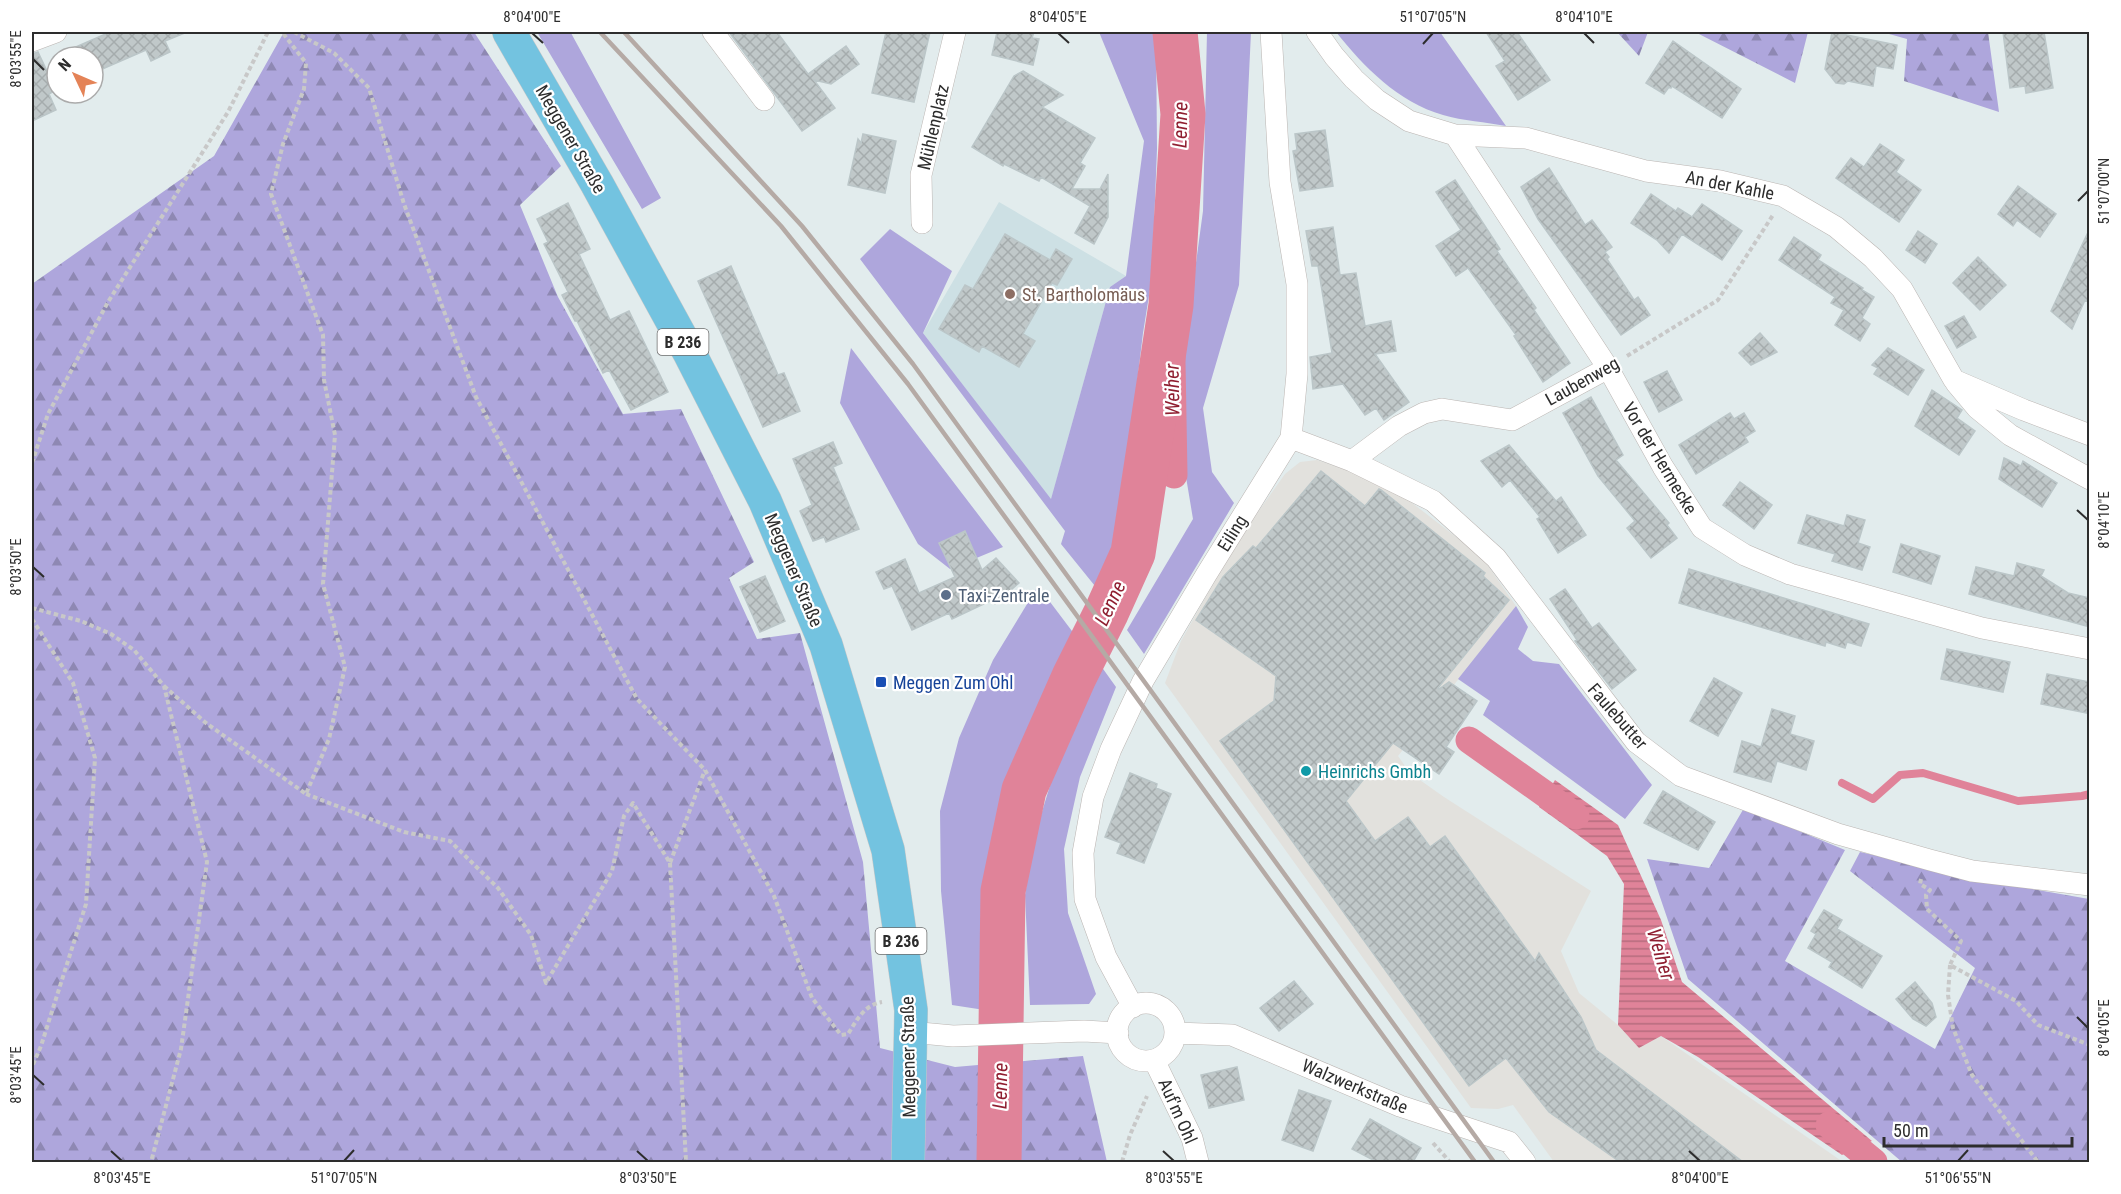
<svg xmlns="http://www.w3.org/2000/svg" width="2121" height="1194" font-family="'Roboto Condensed',sans-serif">
<defs>
<pattern id="forest-firs" width="22" height="20" patternUnits="userSpaceOnUse" patternTransform="scale(1.5)"><rect width="22" height="20" fill="#aea6dc"/><path d="M5 1l3.5 6h-7zM16 11l3.5 6h-7z" fill="#8e88b3"/></pattern>
<pattern id="water-rules" width="6" height="5" patternUnits="userSpaceOnUse" patternTransform="scale(1.5)"><rect width="6" height="5" fill="#e08399"/><path d="M0 2.5h6" fill="none" stroke="#b66c7d"/></pattern>
<pattern id="building-cross-hatch" width="8" height="8" patternUnits="userSpaceOnUse" patternTransform="scale(1.5)"><rect width="8" height="8" fill="#c0c8c9"/><path d="M0 0l8 8M0 8l8-8" fill="none" stroke="#a5acad"/></pattern>
</defs>
<rect width="100%" height="100%" fill="#e2eced"/>
<path fill="#e2e1dd" d="M 1317,460 L 1355,473 L 1407,499 L 1482,557 L 1516,606 L 1398,756 L 1410,773 L 1444,797 L 1591,891 L 1561,951 L 1579,993 L 1618,1025 L 1639,1048 L 1661,1036 L 1843,1162 L 1554,1162 L 1513,1105 L 1498,1109 L 1471,1108 L 1165,683 L 1181,641 L 1238,540 L 1285,474 L 1300,462 Z"/>
<path fill="#cde0e4" d="M 999,202 L 1126,276 L 1110,287 L 1051,500 L 923,333 Z"/>
<path fill="#aea6dc" d="M 537,32 L 570,32 L 571,33 L 661,198 L 642,209 Z
M 1099,32 L 1156,32 L 1157,149 L 1152,277 L 1143,333 L 1119,534 L 1099,591 L 1061,544 L 1065,531 L 860,259 L 890,229 L 952,271 L 923,333 L 1051,499 L 1110,287 L 1126,276 L 1144,141 Z
M 1207,32 L 1251,32 L 1239,285 L 1203,408 L 1212,472 L 1234,503 L 1144,654 L 1127,630 L 1193,519 L 1180,441 L 1182,366 L 1203,211 Z
M 1336,32 L 1440,32 L 1506,126 C 1486,122 1463,121 1443,115 C 1398,102 1364,67 1336,32 Z
M 851,348 L 1003,547 L 950,569 L 918,544 L 840,403 Z
M 1038,586 L 1078,639 L 1018,764 L 994,848 L 986,915 L 991,1011 L 952,1005 L 941,891 L 940,811 L 959,738 L 993,660 Z
M 1516,606 L 1528,627 L 1518,649 L 1533,661 L 1559,664 L 1652,785 L 1625,819 L 1483,715 L 1490,701 L 1458,679 Z
M 1101,666 L 1116,687 L 1080,777 L 1064,849 L 1068,913 L 1096,994 L 1089,1004 L 1030,1005 L 1025,895 L 1034,838 L 1059,756 Z"/>
<path fill="url(#forest-firs)" d="M 284,32 L 474,32 L 561,166 L 520,205 L 558,297 L 623,414 L 681,409 L 754,562 L 729,578 L 757,639 L 800,633 L 863,862 L 880,1048 L 955,1067 L 1083,1056 L 1107,1162 L 32,1162 L 32,284 L 214,156 Z
M 1617,32 L 1648,32 L 1639,56 Z
M 1695,32 L 1808,32 L 1795,83 Z
M 1882,32 L 1988,32 L 1999,112 L 1904,81 L 1907,39 Z
M 1744,808 L 1845,850 L 1785,961 L 1935,1049 L 1975,968 L 1850,871 L 1860,852 L 2015,886 L 2089,899 L 2089,1162 L 1902,1162 L 1688,979 L 1647,859 L 1709,868 Z"/>
<path fill="url(#water-rules)" d="M 1555,780 L 1618,825 L 1661,920 L 1682,982 L 1872,1141 L 1842,1155 L 1698,1057 L 1661,1036 L 1639,1048 L 1618,1025 L 1624,884 L 1607,856 L 1539,807 Z"/>
<g fill="none" stroke-linecap="round" stroke-linejoin="round">
<path stroke="#e08399" stroke-width="8" d="M 1842,783 L 1873,799 L 1900,775 L 1923,773 L 2018,801 L 2082,796 L 2090,794"/>
<path stroke="#e08399" stroke-width="27" d="M 1171,305 L 1174,475
M 1469,740 L 1576,816
M 1829,1125 L 1874,1162"/>
<path stroke="#e08399" stroke-width="45" d="M 999,1162 L 1003,891 L 1024,790 L 1074,677 L 1106,613 L 1133,553 L 1171,305 L 1183,114 L 1175,32"/>
</g>
<path fill="url(#building-cross-hatch)" stroke="#bbc6c8" stroke-width="1.5" d="M 110,32 L 187,32 L 165,41 L 170,52 L 151,61 L 146,50 L 93,73 L 93,57 L 53,57 Z
M 729,32 L 777,32 L 808,74 L 846,46 L 859,64 L 831,84 L 814,80 L 835,108 L 802,131 Z
M 886,32 L 930,32 L 914,102 L 872,93 Z
M 997,32 L 1034,32 L 1032,38 L 1039,39 L 1033,65 L 992,55 Z
M 1486,32 L 1517,32 L 1550,80 L 1518,100 L 1496,66 L 1505,61 Z
M 1832,32 L 1897,45 L 1893,69 L 1876,66 L 1873,86 L 1848,81 L 1844,84 L 1836,83 L 1825,69 Z
M 2003,32 L 2044,32 L 2053,88 L 2026,93 L 2025,86 L 2010,88 Z
M 1673,41 L 1741,89 L 1722,118 L 1672,86 L 1671,88 L 1669,87 L 1664,94 L 1646,83 Z
M 38,52 L 56,90 L 49,94 L 56,110 L 32,121 L 32,54 Z
M 1023,71 L 1063,95 L 1042,107 L 1095,138 L 1080,163 L 1085,166 L 1072,189 L 1100,189 L 1108,174 L 1108,217 L 1094,244 L 1075,233 L 1090,206 L 1041,177 L 1039,181 L 1004,164 L 1003,166 L 972,147 L 1014,76 Z
M 1325,130 L 1333,186 L 1300,191 L 1293,151 L 1297,150 L 1295,134 Z
M 863,134 L 896,141 L 885,193 L 848,185 L 858,139 L 861,143 Z
M 1880,144 L 1904,160 L 1896,172 L 1921,190 L 1899,222 L 1836,178 L 1851,158 L 1864,167 Z
M 1549,168 L 1585,225 L 1592,220 L 1612,247 L 1605,252 L 1609,257 L 1607,259 L 1634,300 L 1638,297 L 1650,315 L 1621,335 L 1538,219 L 1521,187 Z
M 1455,180 L 1500,249 L 1497,251 L 1536,308 L 1534,310 L 1570,363 L 1543,382 L 1514,336 L 1516,335 L 1468,268 L 1456,276 L 1436,246 L 1461,230 L 1436,192 Z
M 2018,186 L 2056,214 L 2040,237 L 2017,220 L 2013,226 L 1998,214 Z
M 1651,194 L 1676,211 L 1678,208 L 1692,217 L 1702,204 L 1742,231 L 1722,260 L 1682,234 L 1669,253 L 1657,240 L 1631,223 Z
M 568,203 L 590,249 L 579,254 L 610,320 L 629,311 L 668,392 L 631,410 L 609,370 L 603,373 L 577,321 L 575,321 L 562,295 L 568,292 L 544,244 L 548,242 L 537,219 Z
M 1333,227 L 1340,275 L 1356,273 L 1365,326 L 1391,321 L 1396,351 L 1375,354 L 1409,402 L 1384,420 L 1376,408 L 1365,415 L 1343,384 L 1313,389 L 1310,357 L 1332,353 L 1318,266 L 1312,266 L 1306,231 Z
M 2090,228 L 2090,303 L 2085,300 L 2072,329 L 2051,311 Z
M 1918,231 L 1937,244 L 1925,263 L 1906,250 Z
M 1005,234 L 1050,260 L 1056,249 L 1072,259 L 1057,285 L 1052,283 L 1023,334 L 1035,341 L 1019,367 L 982,346 L 979,352 L 939,329 L 965,285 L 973,289 Z
M 1794,237 L 1821,255 L 1818,260 L 1863,288 L 1862,290 L 1874,297 L 1862,318 L 1870,324 L 1860,341 L 1835,325 L 1844,310 L 1831,303 L 1835,297 L 1779,260 Z
M 1978,257 L 2006,285 L 1980,310 L 1953,283 Z
M 731,266 L 778,375 L 784,373 L 800,411 L 763,427 L 698,281 Z
M 1964,316 L 1976,337 L 1957,348 L 1945,326 Z
M 1760,333 L 1777,352 L 1751,365 L 1739,353 Z
M 1888,348 L 1924,370 L 1908,395 L 1874,374 L 1878,368 L 1872,365 Z
M 1667,371 L 1682,400 L 1659,412 L 1644,382 Z
M 1932,390 L 1962,410 L 1957,418 L 1975,431 L 1959,455 L 1915,426 Z
M 1591,397 L 1623,455 L 1616,460 L 1669,523 L 1667,525 L 1677,538 L 1651,558 L 1627,528 L 1635,521 L 1598,476 L 1563,413 Z
M 1730,413 L 1734,419 L 1744,413 L 1755,431 L 1745,437 L 1748,442 L 1696,474 L 1679,445 Z
M 833,442 L 842,463 L 833,467 L 859,529 L 826,542 L 824,537 L 813,541 L 800,511 L 812,505 L 793,459 Z
M 1509,445 L 1556,501 L 1561,497 L 1586,535 L 1558,553 L 1537,519 L 1540,517 L 1510,480 L 1502,487 L 1481,461 Z
M 2004,458 L 2021,466 L 2023,461 L 2057,483 L 2042,507 L 1999,479 Z
M 1321,471 L 1365,506 L 1379,489 L 1381,490 L 1485,573 L 1483,576 L 1509,600 L 1438,688 L 1439,689 L 1449,682 L 1477,701 L 1446,747 L 1454,752 L 1439,774 L 1393,743 L 1346,801 L 1375,841 L 1408,817 L 1430,847 L 1445,836 L 1535,961 L 1539,953 L 1581,1017 L 1596,1050 L 1743,1162 L 1620,1162 L 1549,1112 L 1506,1058 L 1469,1086 L 1220,741 L 1274,701 L 1276,676 L 1196,620 L 1223,577 L 1253,546 L 1256,548 Z
M 1740,482 L 1772,505 L 1754,529 L 1723,505 Z
M 1807,515 L 1844,526 L 1847,515 L 1865,520 L 1858,543 L 1870,547 L 1862,570 L 1832,561 L 1835,554 L 1798,543 Z
M 965,531 L 982,570 L 996,558 L 1019,583 L 995,604 L 992,600 L 952,619 L 949,613 L 912,630 L 892,586 L 884,589 L 876,572 L 905,559 L 919,593 L 955,577 L 939,543 Z
M 1901,544 L 1940,556 L 1931,584 L 1893,572 Z
M 2017,563 L 2044,570 L 2041,576 L 2068,593 L 2090,598 L 2090,627 L 1969,594 L 1976,567 L 2014,576 Z
M 1689,569 L 1869,624 L 1861,646 L 1847,642 L 1845,648 L 1826,642 L 1825,646 L 1679,603 Z
M 765,576 L 785,621 L 760,632 L 740,587 Z
M 1565,589 L 1592,628 L 1599,623 L 1636,670 L 1612,689 L 1575,641 L 1577,640 L 1550,599 Z
M 1947,649 L 2010,662 L 2003,692 L 1941,679 Z
M 2047,674 L 2090,682 L 2087,713 L 2041,704 Z
M 1714,678 L 1742,693 L 1718,736 L 1690,721 Z
M 1772,709 L 1795,716 L 1790,734 L 1814,741 L 1806,770 L 1777,761 L 1771,782 L 1734,772 L 1742,741 L 1761,747 Z
M 1130,773 L 1157,784 L 1156,788 L 1171,794 L 1144,863 L 1117,853 L 1121,843 L 1105,837 Z
M 1663,791 L 1715,822 L 1698,850 L 1644,823 Z
M 1824,910 L 1842,920 L 1837,929 L 1882,956 L 1862,988 L 1829,967 L 1832,962 L 1808,948 L 1816,934 L 1811,931 Z
M 1294,981 L 1313,1004 L 1279,1031 L 1260,1008 Z
M 1915,982 L 1932,1003 L 1936,1017 L 1926,1026 L 1913,1019 L 1896,999 Z
M 1237,1067 L 1244,1100 L 1209,1108 L 1201,1075 Z
M 1299,1090 L 1331,1101 L 1313,1151 L 1282,1140 Z
M 1370,1119 L 1421,1148 L 1413,1162 L 1377,1162 L 1352,1149 Z"/>
<g fill="none" stroke-linecap="round" stroke-linejoin="round">
<g stroke="#bbb5b2" stroke-width="22">
<path id="minor" d="M 713,32 L 764,100
M 1317,32 L 1334,56 L 1354,79 L 1377,100 L 1409,121 L 1455,135 L 1526,138 L 1646,171 L 1720,181 L 1783,196 L 1836,227 L 1873,258 L 1902,289 L 1954,380 L 2024,410 L 2090,435
M 32,41 L 56,32
M 1455,135 L 1608,368 L 1663,467 L 1702,528 L 1745,555 L 1790,574 L 1982,628 L 2090,649
M 922,223 L 921,175 L 955,32
M 1956,383 L 1977,408 L 2010,435 L 2090,479
M 1291,438 L 1352,461 L 1433,501 L 1496,558 L 1636,742 L 1681,776 L 1838,834 L 1930,860 L 1972,871 L 2090,885
M 1352,461 L 1399,426 L 1424,413 L 1442,409 L 1512,420 L 1608,368
M1117 1032a29 29 0 1 1 58 0a29 29 0 1 1-58 0Z
M 1133,1007 L 1106,957 L 1085,899 L 1083,853 L 1093,797 L 1111,749 L 1143,681 L 1206,575 L 1291,438 L 1297,374 L 1297,284 L 1280,182 L 1271,32
M 910,1032 L 953,1036 L 1084,1031 L 1118,1033
M 1175,1033 L 1232,1035 L 1400,1106 L 1509,1142 L 1525,1162
M 1154,1060 L 1192,1138 L 1198,1162"/>
</g>
<g stroke="#c8c8c8" stroke-width="34">
<path id="primary" d="M 509,32 L 597,184 L 689,352 L 765,501 L 826,645 L 888,850 L 911,1010 L 908,1162"/>
</g>
<path stroke="#c8c8c8" stroke-width="4" stroke-dasharray="4.5 3" stroke-linecap="butt" d="M 294,32 L 334,53 L 369,88 L 404,204 L 476,397 L 637,699 L 705,770 L 774,896 L 812,998 L 841,1035 L 848,1034 C 857,1020 864,1005 882,1002
M 1627,356 L 1718,300 L 1773,215
M 32,463 L 48,414 L 108,302 L 228,112 L 268,32
M 32,608 L 81,621 L 111,634 L 134,650 L 164,686 L 207,862 L 181,1049 L 151,1162
M 32,619 L 73,683 L 95,758 L 86,904 L 41,1046 L 32,1067
M 164,686 L 206,723 L 306,794 L 329,739 L 345,667 L 323,584 L 335,435 L 324,380 L 323,335 L 271,194 L 283,144 L 304,89 L 306,63 L 282,32
M 306,794 L 404,832 L 450,841 L 498,888 L 531,935 L 546,983 L 612,871 L 624,816 L 633,803 L 670,863 L 705,770
M 670,863 L 686,1162
M 1921,879 L 1920,884 L 1930,890 L 1926,895 L 1927,909 L 1961,941 L 1950,965 L 2016,1001 L 2038,1025 L 2090,1045
M 1950,965 L 1948,995 L 1953,1028 L 1972,1075 L 2038,1162
M 1433,1143 L 1450,1162
M 1122,1162 L 1130,1135 L 1147,1096"/>
<use href="#minor" stroke="#fff" stroke-width="21"/>
<use href="#primary" stroke="#73c3e0" stroke-width="33"/>
<path stroke="#b5aaa5" stroke-width="4.5" d="M 600,32 L 781,226 L 908,384 L 1475,1162
M 624,32 L 802,226 L 913,364 L 1494,1162"/>
</g>
<path fill="none" stroke="#2d2d2d" stroke-width="2" d="M 532,33 L 543,43M 1058,33 L 1069,43M 1584,33 L 1594,43M 1423,44 L 1433,33M 33,59 L 44,70M 2078,201 L 2088,191M 2077,510 L 2088,520M 33,567 L 44,577M 2077,1017 L 2088,1028M 33,1075 L 44,1085M 111,1151 L 122,1161M 637,1151 L 648,1161M 1163,1151 L 1174,1161M 1689,1151 L 1700,1161M 344,1161 L 354,1150M 1958,1161 L 1968,1150"/>
<circle fill="#8d6e63" stroke="#fff" stroke-width="2" cx="1010" cy="294" r="6"/>
<circle fill="#5c6f8a" stroke="#fff" stroke-width="2" cx="946" cy="595" r="6"/>
<rect fill="#1a4fb4" stroke="#fff" stroke-width="2" x="875" y="676" width="12" height="12" rx="3"/>
<circle fill="#0f9aa8" stroke="#fff" stroke-width="2" cx="1306" cy="771" r="6"/>
<g text-anchor="middle" dominant-baseline="central" stroke-width="4.5" stroke-linejoin="round" paint-order="stroke">
<g fill="#fff" stroke="#6c6c6c" stroke-width="1.5">
<rect x="657.5" y="329" width="51" height="26" rx="4.5"/>
<rect x="875.5" y="928" width="51" height="26" rx="4.5"/>
</g>
<g font-size="16" font-weight="bold" fill="#2d2d2d">
<text x="683" y="342">B 236</text>
<text x="901" y="941">B 236</text>
</g>
<g font-size="18" fill="#2d2d2d" stroke="#fff">
<text transform="translate(933 127) rotate(-77)">Mühlenplatz</text>
<text transform="translate(571 139) rotate(60)">Meggener Straße</text>
<text transform="translate(1730 185) rotate(11)">An der Kahle</text>
<text transform="translate(1582 381) rotate(-29)">Laubenweg</text>
<text transform="translate(1660 458) rotate(59)">Vor der Hermecke</text>
<text transform="translate(1232 533) rotate(-58)">Eiling</text>
<text transform="translate(794 570) rotate(67)">Meggener Straße</text>
<text transform="translate(1618 716) rotate(49)">Faulebutter</text>
<text transform="translate(908 1057) rotate(-91)">Meggener Straße</text>
<text transform="translate(1355 1086) rotate(23)">Walzwerkstraße</text>
<text transform="translate(1178 1111) rotate(66)">Auf'm Ohl</text>
</g>
<g font-size="18" fill="#785e54" stroke="#fff" text-anchor="start">
<text x="1022" y="294">St. Bartholomäus</text>
</g>
<g font-size="18" fill="#4e5e75" stroke="#fff" text-anchor="start">
<text x="958" y="595">Taxi-Zentrale</text>
</g>
<g font-size="18" fill="#164399" stroke="#fff" text-anchor="start">
<text x="893" y="682">Meggen Zum Ohl</text>
</g>
<g font-size="18" fill="#0d838f" stroke="#fff" text-anchor="start">
<text x="1318" y="771">Heinrichs Gmbh</text>
</g>
<g font-size="20" font-style="italic" fill="#8f1f31" stroke="#fff">
<text transform="translate(1180 125) rotate(-89)">Lenne</text>
<text transform="translate(1172 390) rotate(-91)">Weiher</text>
<text transform="translate(1110 603) rotate(-65)">Lenne</text>
<text transform="translate(1661 954) rotate(73)">Weiher</text>
<text transform="translate(1000 1086) rotate(-89)">Lenne</text>
</g>
</g>
<rect width="2121" height="1194" fill="none" stroke="#ffffff" stroke-width="66"/>
<g transform="translate(75 75) rotate(314)"><circle r="28" fill="#ffffff" stroke="#ababab" stroke-width="1.5"/>
<path d="M0-4.5L10 22L0 15L-10 22Z" fill="#e48357"/>
<text y="-9" font-size="16" font-weight="bold" text-anchor="middle" fill="#2d2d2d">N</text>
</g>
<path d="M1884 1137v9h188v-9" fill="none" stroke="#2d2d2d" stroke-width="3"/>
<text x="1893" y="1137" font-size="18" fill="#2d2d2d" stroke="#ffffff" stroke-width="4.5" paint-order="stroke">50 m</text>
<rect x="33" y="33" width="2055" height="1128" fill="none" stroke="#2d2d2d" stroke-width="2"/>
<g font-size="15" text-anchor="middle" fill="#2d2d2d">
<text x="532" y="22">8°04'00"E</text>
<text x="1058" y="22">8°04'05"E</text>
<text x="1433" y="22">51°07'05"N</text>
<text x="1584" y="22">8°04'10"E</text>
<text transform="translate(16 59) rotate(-90)" y="5">8°03'55"E</text>
<text transform="translate(2104 191) rotate(-90)" y="5">51°07'00"N</text>
<text transform="translate(2104 520) rotate(-90)" y="5">8°04'10"E</text>
<text transform="translate(16 567) rotate(-90)" y="5">8°03'50"E</text>
<text transform="translate(2104 1028) rotate(-90)" y="5">8°04'05"E</text>
<text transform="translate(16 1075) rotate(-90)" y="5">8°03'45"E</text>
<text x="122" y="1183">8°03'45"E</text>
<text x="344" y="1183">51°07'05"N</text>
<text x="648" y="1183">8°03'50"E</text>
<text x="1174" y="1183">8°03'55"E</text>
<text x="1700" y="1183">8°04'00"E</text>
<text x="1958" y="1183">51°06'55"N</text>
</g>
</svg>
